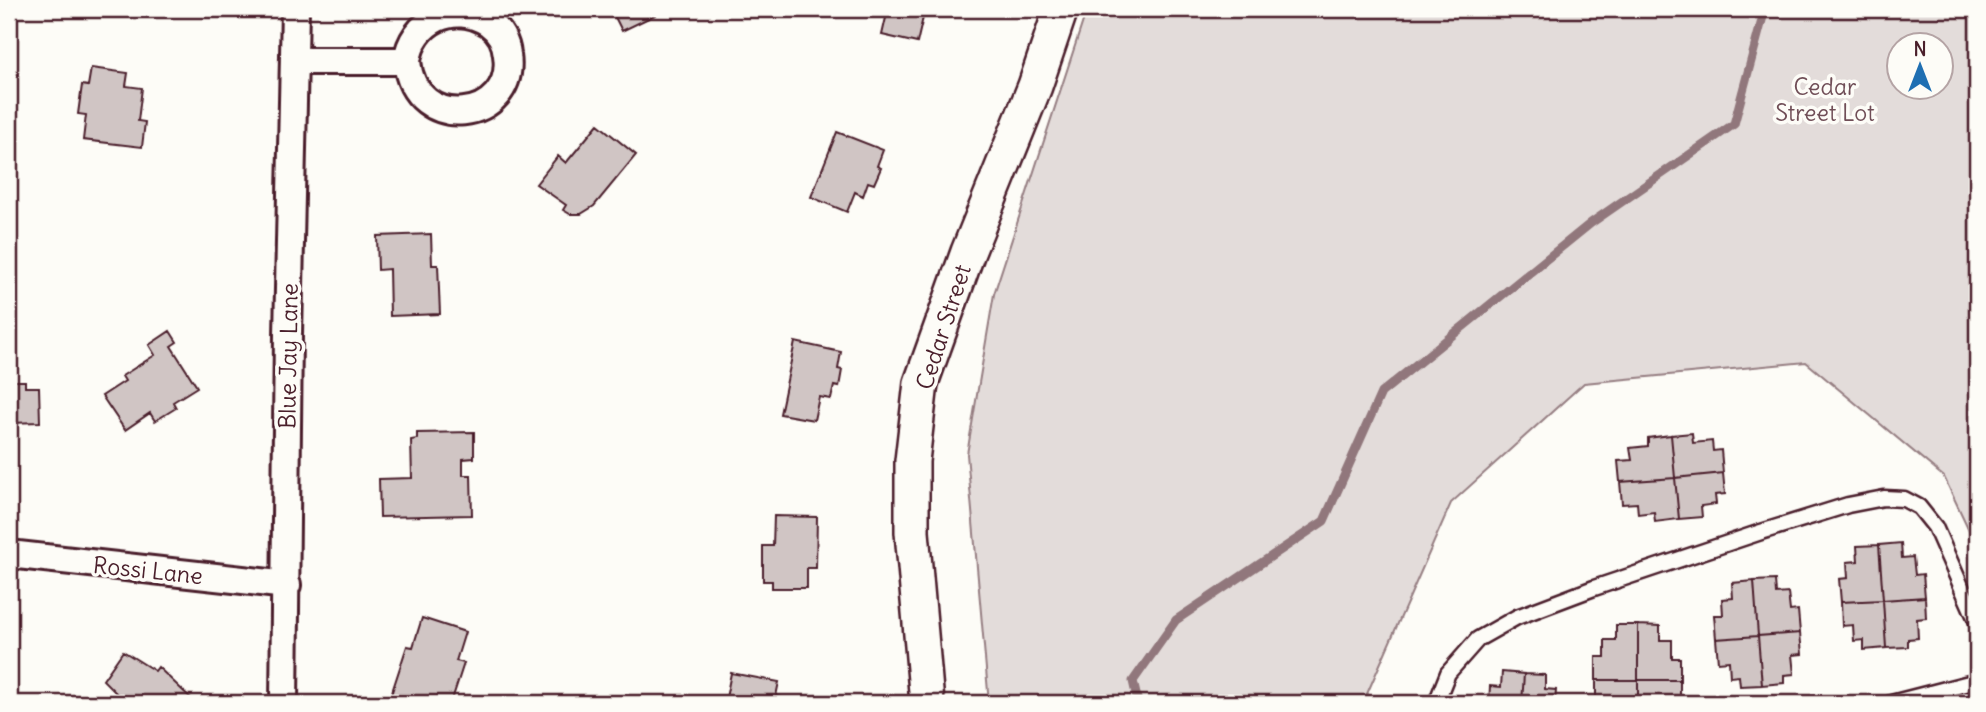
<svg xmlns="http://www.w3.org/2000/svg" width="1986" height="712" font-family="Delius,sans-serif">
<rect width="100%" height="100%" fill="#fdfcf7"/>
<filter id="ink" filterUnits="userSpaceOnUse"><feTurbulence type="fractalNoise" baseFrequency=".0143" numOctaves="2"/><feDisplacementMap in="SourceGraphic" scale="14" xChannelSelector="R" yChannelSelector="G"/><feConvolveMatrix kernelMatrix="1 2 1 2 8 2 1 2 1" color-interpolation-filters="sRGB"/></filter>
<g filter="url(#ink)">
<path fill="#e3dcda" stroke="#967e82" stroke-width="2" fill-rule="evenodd" d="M 1087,9 L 1977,9 L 1977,547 L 1944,477 L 1806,362 L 1584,383 L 1451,503 L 1363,703 L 989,703 L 967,454 L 994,294 ZM 1898,46 L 1940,46 L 1940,88 L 1898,88 Z"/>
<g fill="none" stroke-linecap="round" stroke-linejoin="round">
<path stroke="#91777b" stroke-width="9" d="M 1138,703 L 1133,681 L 1176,620 L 1324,521 L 1381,393 L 1591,223 L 1734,124 L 1765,9"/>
</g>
<path fill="#d0c5c4" stroke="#4a1f2b" stroke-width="2" d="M 599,9 L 654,9 L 657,14 L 622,31 L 612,11 L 603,16 Z
M 888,9 L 936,9 L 936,12 L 925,9 L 917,43 L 882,35 Z
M 91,68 L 128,73 L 126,86 L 142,88 L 138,121 L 145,122 L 142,147 L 83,140 L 86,115 L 78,114 L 82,85 L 88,86 Z
M 598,124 L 636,155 L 594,206 L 581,214 L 570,214 L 563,210 L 566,205 L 536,184 L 558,156 L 566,163 Z
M 837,132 L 883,150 L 877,166 L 881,168 L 874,184 L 868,182 L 863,196 L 855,192 L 847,212 L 811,197 Z
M 431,234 L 432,265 L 438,265 L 440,314 L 390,316 L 389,269 L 378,270 L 377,236 Z
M 170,331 L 177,342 L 171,346 L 197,387 L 173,402 L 176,408 L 155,421 L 150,413 L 125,430 L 102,396 L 125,381 L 122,376 L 155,355 L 149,345 Z
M 795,342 L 841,352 L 838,369 L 842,370 L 839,387 L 834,386 L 831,399 L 819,397 L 814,420 L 780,414 Z
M 9,381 L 25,381 L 25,387 L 39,387 L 40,422 L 9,423 Z
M 474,432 L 474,458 L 463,459 L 463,475 L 471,475 L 472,515 L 380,517 L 379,479 L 412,478 L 411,440 L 417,439 L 417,433 Z
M 1692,433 L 1693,443 L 1712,441 L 1713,451 L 1721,450 L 1723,473 L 1675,478 L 1671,435 Z
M 1671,435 L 1675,478 L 1620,482 L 1618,461 L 1632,460 L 1630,448 L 1648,446 L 1648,438 Z
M 1723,473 L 1725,494 L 1715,495 L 1716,504 L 1701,506 L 1702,517 L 1679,519 L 1675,478 Z
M 1675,478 L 1679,519 L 1655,522 L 1654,512 L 1638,514 L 1637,503 L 1622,504 L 1620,482 Z
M 774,516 L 817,517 L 816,568 L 807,568 L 807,588 L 772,588 L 772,581 L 763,581 L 763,546 L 773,546 Z
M 1901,543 L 1902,558 L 1913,557 L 1915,575 L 1923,574 L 1925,597 L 1883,600 L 1879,545 Z
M 1879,545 L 1883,600 L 1841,602 L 1839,579 L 1848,578 L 1847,562 L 1858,561 L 1857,546 Z
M 1775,580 L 1776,594 L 1788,593 L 1790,611 L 1798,610 L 1800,633 L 1758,636 L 1754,581 Z
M 1754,581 L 1758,636 L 1716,639 L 1714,615 L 1723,615 L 1722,599 L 1733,598 L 1732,583 Z
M 1925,597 L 1926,618 L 1917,619 L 1918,638 L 1908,639 L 1908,647 L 1886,648 L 1883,600 Z
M 1883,600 L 1886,648 L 1864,650 L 1864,640 L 1854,641 L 1853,625 L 1842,626 L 1841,602 Z
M 422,618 L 465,632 L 456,661 L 464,663 L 451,703 L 453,703 L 395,703 L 389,701 L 407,646 L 413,647 Z
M 1616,625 L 1638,625 L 1638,680 L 1596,680 L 1596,657 L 1605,657 L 1605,640 L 1616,640 Z
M 1638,625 L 1660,626 L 1660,640 L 1672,640 L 1672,658 L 1680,658 L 1680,680 L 1638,680 Z
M 1800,633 L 1802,654 L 1792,655 L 1794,674 L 1784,675 L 1784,683 L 1762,685 L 1758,636 Z
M 1758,636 L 1762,685 L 1740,686 L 1739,676 L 1730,677 L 1729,661 L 1718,662 L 1716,639 Z
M 123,651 L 155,671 L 158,667 L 196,703 L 119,703 L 121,698 L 103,680 Z
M 1502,672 L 1524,674 L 1522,703 L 1480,703 L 1489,703 L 1490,686 L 1501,687 Z
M 731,673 L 779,682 L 776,696 L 781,697 L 780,703 L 725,703 Z
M 1524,674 L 1545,675 L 1545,689 L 1556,690 L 1555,703 L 1522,703 Z
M 1596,680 L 1638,680 L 1638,703 L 1596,703 Z
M 1638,680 L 1680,680 L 1680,702 L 1638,703 Z"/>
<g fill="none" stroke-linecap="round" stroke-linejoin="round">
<g stroke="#4a1f2b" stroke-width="19">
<path id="service" d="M 1436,703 L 1448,673 L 1478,639 L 1517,617 L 1594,588 L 1761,532 L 1848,505 L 1884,498 L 1904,499 L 1919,507 L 1935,527 L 1977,622
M 1891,703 L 1977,681"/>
</g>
<g stroke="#4a1f2b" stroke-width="32">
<path id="minor" d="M 294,61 L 407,61 C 414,136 517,122 507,55 C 506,42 499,30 489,23 C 454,0 412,21 407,61
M 9,554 L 287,585
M 284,703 L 288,335 L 295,9"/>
</g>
<g stroke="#4a1f2b" stroke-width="38">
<path id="tertiary" d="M 927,703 L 912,532 L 912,461 L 921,383 L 968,252 L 1035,86 L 1061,9"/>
</g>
<use href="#service" stroke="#fdfcf7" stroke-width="14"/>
<use href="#minor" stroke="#fdfcf7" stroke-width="26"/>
<use href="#tertiary" stroke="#fdfcf7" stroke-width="33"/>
</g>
</g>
<g text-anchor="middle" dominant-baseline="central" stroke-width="7" stroke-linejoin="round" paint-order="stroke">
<g font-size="23" fill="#704e57" stroke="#fdfcf7">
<text x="1825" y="86">Cedar<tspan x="1825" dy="26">Street Lot</tspan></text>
</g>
<g font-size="23" fill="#4a1f2b" stroke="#fdfcf7">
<text transform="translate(943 327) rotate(-72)">Cedar Street</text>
<text transform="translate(288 356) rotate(-89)">Blue Jay Lane</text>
<text transform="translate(148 570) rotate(6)">Rossi Lane</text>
</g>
</g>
<rect width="1986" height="712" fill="none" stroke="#fdfcf7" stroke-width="35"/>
<rect x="18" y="18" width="1951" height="677" fill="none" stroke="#4a1f2b" stroke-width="2.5" filter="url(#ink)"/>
<g transform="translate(1920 66)"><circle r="33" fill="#fdfcf7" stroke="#b5a4a5" stroke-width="2"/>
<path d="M0-5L12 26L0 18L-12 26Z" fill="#1f6fb2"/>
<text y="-10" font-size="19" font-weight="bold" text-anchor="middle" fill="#4a1f2b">N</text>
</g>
</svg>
